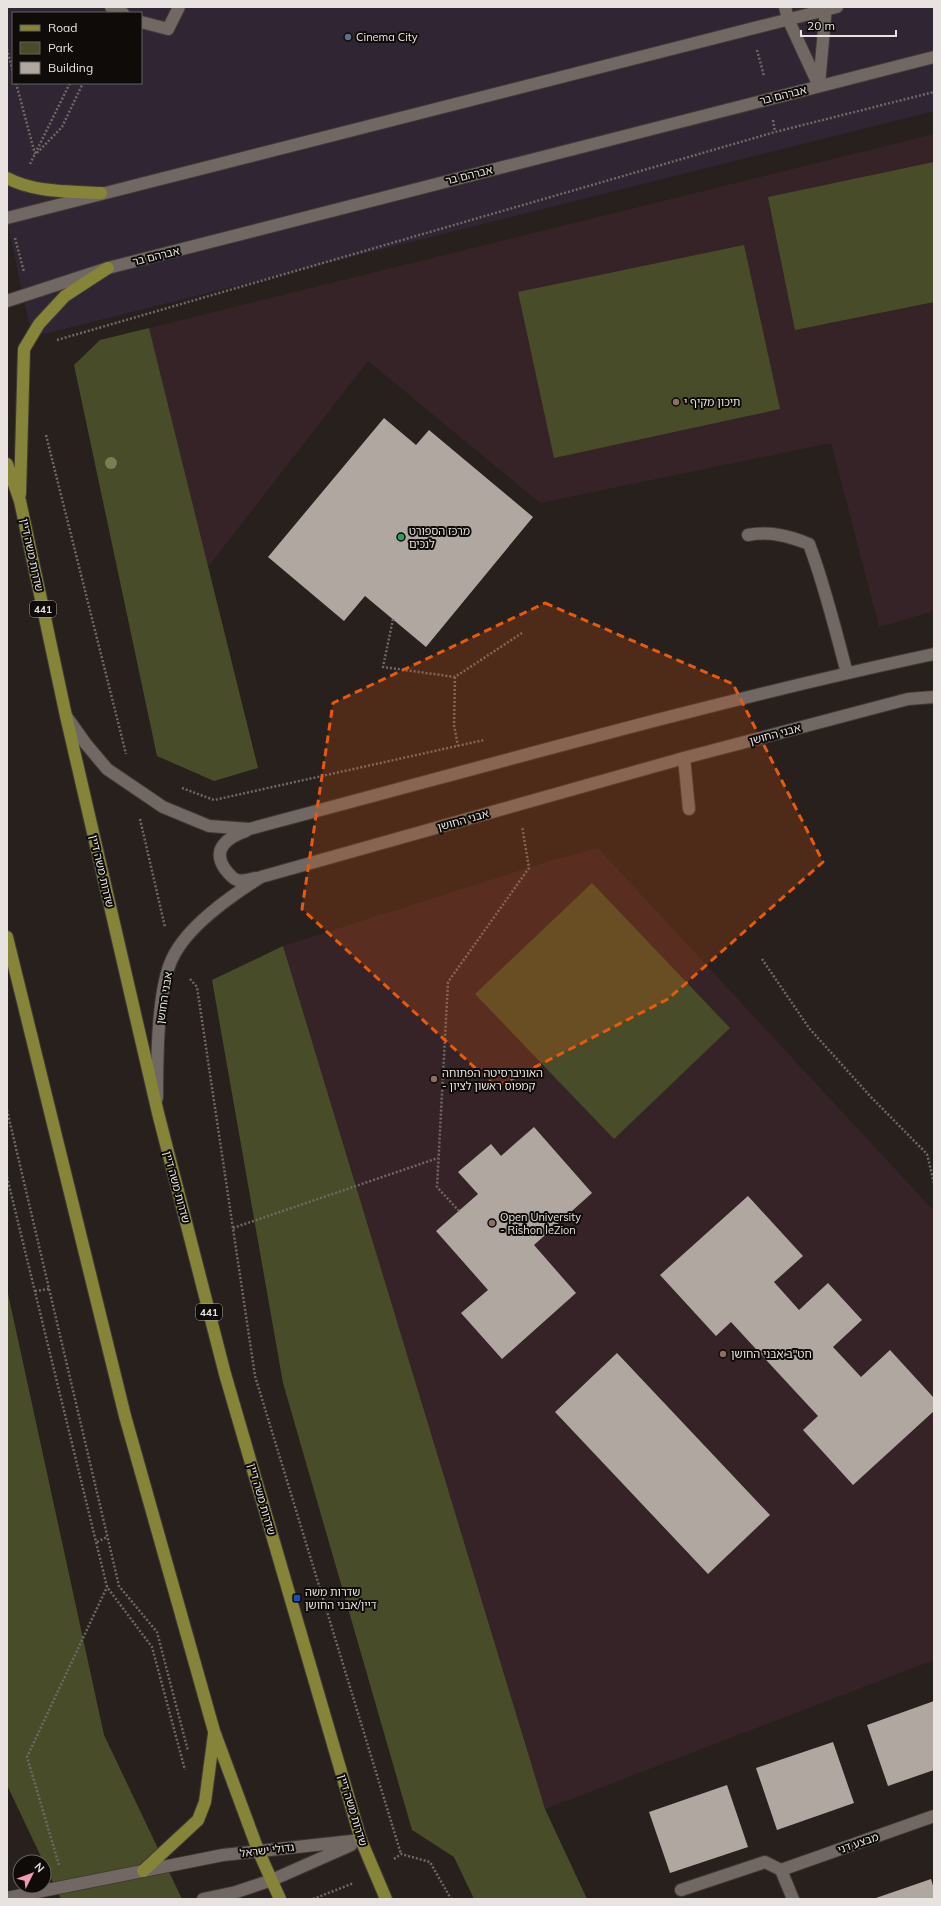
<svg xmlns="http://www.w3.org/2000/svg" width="941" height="1906" font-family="Mulish,'Noto Sans Hebrew',sans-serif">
<rect width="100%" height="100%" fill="#27201c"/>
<path fill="#2f2533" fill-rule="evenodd" d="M 7,7 L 934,7 L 934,111 L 32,337 L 7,221 ZM 13,13 L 141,13 L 141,83 L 13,83 Z"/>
<path fill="#362327" d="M 934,134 L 934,608 L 931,612 L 879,627 L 831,443 L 540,503 L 368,361 L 208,567 L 149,328 Z
M 598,848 L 934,1211 L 934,1660 L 545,1809 L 283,946 L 553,860 Z"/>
<path fill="#494c29" d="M 934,162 L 934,302 L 795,330 L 768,197 Z
M 744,245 L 780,409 L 554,458 L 518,292 Z
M 149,328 L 258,768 L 214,781 L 157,756 L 74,365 L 100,340 Z
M 592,883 L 730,1028 L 614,1139 L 475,994 Z
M 283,946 L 545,1809 L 587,1899 L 474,1899 L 454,1857 L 412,1830 L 283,1383 L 212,980 Z
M 7,1289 L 104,1735 L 182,1899 L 61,1899 L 7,1785 Z"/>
<path fill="#b0a7a1" d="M 384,418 L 416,445 L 429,430 L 533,517 L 426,647 L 365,596 L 344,621 L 268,557 Z
M 534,1127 L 592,1193 L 534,1245 L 576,1293 L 502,1359 L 461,1313 L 488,1290 L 436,1231 L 478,1194 L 458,1172 L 491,1144 L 501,1156 Z
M 748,1196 L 803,1256 L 774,1282 L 799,1310 L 828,1283 L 862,1320 L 833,1347 L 861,1377 L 890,1350 L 934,1398 L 934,1411 L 853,1485 L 803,1430 L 818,1416 L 731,1322 L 716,1336 L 660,1275 Z
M 617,1353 L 770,1515 L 708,1574 L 555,1412 Z
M 934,1701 L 934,1770 L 888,1786 L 867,1725 Z
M 833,1742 L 854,1803 L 777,1830 L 756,1768 Z
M 727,1785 L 748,1847 L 670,1873 L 649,1812 Z
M 931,1879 L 934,1889 L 934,1899 L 873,1899 Z"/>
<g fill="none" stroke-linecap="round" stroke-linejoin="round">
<g stroke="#403a36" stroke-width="14">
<path id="service" d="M 111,7 L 123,13
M 141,22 L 168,29 L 179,7
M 748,535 C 770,531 789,536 809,544 C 825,586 835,629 847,673
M 684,758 L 689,809"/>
</g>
<g stroke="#403a36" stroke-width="14">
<path id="minor" d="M 681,1890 L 765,1862 L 781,1870
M 793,1899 L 781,1870 L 934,1816"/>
</g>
<g stroke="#403a36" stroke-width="14">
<path id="tertiary" d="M 785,7 L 788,19 L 819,86
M 819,85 L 826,7
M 7,218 L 837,7
M 7,301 L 108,268 L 934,57
M 66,716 L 86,744 L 107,769 L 163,807 L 209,826 L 249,829 C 477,769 704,703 934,654
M 246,831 C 228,837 211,849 225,869 C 228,873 232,878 237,880 C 243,882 250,879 256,878
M 157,1098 C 157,1062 157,991 172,959 C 187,926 231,896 261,877 L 684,758 L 908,699 L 934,697
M 7,1898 L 223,1855 L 361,1840
M 203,1899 L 236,1892 L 272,1880 L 351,1845"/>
</g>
<g stroke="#403a36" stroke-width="14">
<path id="primary" d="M 7,178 C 35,193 70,191 101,193
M 7,464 L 20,501 L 66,716 L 158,1113 L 225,1374 L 361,1840 L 386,1899
M 20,494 L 24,349 L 39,324 L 65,296 L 108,268
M 7,937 L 125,1416 L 214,1731 L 258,1850 L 280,1899
M 143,1871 L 198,1820 L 205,1802 L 214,1734"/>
</g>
<path stroke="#6f6865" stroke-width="2.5" stroke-dasharray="2 2" stroke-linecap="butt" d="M 7,49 L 13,72
M 757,50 L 764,76
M 16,83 L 35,154
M 773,120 L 775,132
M 37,153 L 62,127 L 83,83
M 30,164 L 70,83
M 15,238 L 24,272
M 57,340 L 775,132 L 934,92
M 46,435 L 126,754
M 393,619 L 383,667 L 455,677 L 522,633
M 455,677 L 454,725 L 458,746
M 182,788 L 214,800 L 484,740
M 140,819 L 165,927
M 762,959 L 809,1028 L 870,1096 L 927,1154 L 934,1183
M 190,979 L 197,987 L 255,1376 L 401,1854
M 7,1110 L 119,1586 L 157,1632 L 188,1751
M 7,1177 L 107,1587 L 152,1647 L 185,1770
M 459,1211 L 437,1187 L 448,982 L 529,868 L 522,826
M 233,1228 L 438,1158
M 35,1291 L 49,1289
M 97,1542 L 107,1537
M 394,1859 L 401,1854 L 430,1862 L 451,1899
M 59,1865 L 27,1757 L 107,1587
M 313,1899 L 354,1883"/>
<use href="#service" stroke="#716863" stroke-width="12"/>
<use href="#minor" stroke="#716863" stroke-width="12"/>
<use href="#tertiary" stroke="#716863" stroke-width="12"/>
<use href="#primary" stroke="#868438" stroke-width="12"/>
</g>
<circle fill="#7c7d52" cx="111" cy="463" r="6"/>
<path fill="#e8590c" fill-opacity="0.2" stroke="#e8590c" stroke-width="3" stroke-dasharray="8 5" stroke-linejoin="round" d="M 545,603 L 733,684 L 823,862 L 668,999 L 496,1087 L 302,909 L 333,703 Z"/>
<circle fill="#5c6f8a" stroke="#0e0b09" stroke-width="1.5" cx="348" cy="37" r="4"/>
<g fill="#8d6e63" stroke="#0e0b09" stroke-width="1.5">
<circle cx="676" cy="402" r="4"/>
<circle cx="434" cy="1079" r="4"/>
<circle cx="492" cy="1223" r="4"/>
<circle cx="723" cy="1354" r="4"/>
</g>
<circle fill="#2e9e5b" stroke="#0e0b09" stroke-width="1.5" cx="401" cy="537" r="4"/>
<rect fill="#1a4fb4" stroke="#0e0b09" stroke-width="1.5" x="293" y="1594" width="8" height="8" rx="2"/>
<g text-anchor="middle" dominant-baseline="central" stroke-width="4" stroke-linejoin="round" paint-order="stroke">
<g fill="#0e0b09" stroke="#a7a2a0" stroke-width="1">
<rect x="30" y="601" width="26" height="16" rx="3"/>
<rect x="196" y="1304" width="26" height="16" rx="3"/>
</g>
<g font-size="10" font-weight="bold" fill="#e8e3e0">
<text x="43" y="609">441</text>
<text x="209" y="1312">441</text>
</g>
<g font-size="11" fill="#e8e3e0" stroke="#0e0b09" text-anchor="start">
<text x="356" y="37">Cinema City</text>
<text x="684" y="402">תיכון מקיף י</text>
<text x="409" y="531">מרכז הספורט<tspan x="409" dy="13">לנכים</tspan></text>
<text x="442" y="1073">האוניברסיטה הפתוחה<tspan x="442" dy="13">- קמפוס ראשון לציון</tspan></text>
<text x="500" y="1217">Open University<tspan x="500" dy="13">- Rishon leZion</tspan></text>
<text x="731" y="1354">חט''ב אבני החושן</text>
<text x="305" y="1592">שדרות משה<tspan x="305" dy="13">דיין/אבני החושן</tspan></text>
</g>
<g font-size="11" fill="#e8e3e0" stroke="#0e0b09">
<text transform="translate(783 95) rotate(-14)">אברהם בר</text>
<text transform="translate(469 175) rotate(-14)">אברהם בר</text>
<text transform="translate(156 256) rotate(-14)">אברהם בר</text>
<text transform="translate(32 555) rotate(78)">שדרות משה דיין</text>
<text transform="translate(775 734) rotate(-15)">אבני החושן</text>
<text transform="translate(463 820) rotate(-16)">אבני החושן</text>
<text transform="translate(102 871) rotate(77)">שדרות משה דיין</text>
<text transform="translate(164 998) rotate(-81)">אבני החושן</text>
<text transform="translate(177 1187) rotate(75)">שדרות משה דיין</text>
<text transform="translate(262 1499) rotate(74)">שדרות משה דיין</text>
<text transform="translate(353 1810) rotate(73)">שדרות משה דיין</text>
<text transform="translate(858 1843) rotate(-19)">מבצע דני</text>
<text transform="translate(267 1850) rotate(-7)">גדולי ישראל</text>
</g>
</g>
<rect width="941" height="1906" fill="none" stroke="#e8e3e0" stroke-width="16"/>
<rect x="12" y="12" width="130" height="72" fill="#0e0b09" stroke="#65615f"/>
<rect x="20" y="25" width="20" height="6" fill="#868438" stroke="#65615f"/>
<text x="48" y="32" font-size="12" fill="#e8e3e0">Road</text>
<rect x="20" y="42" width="20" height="12" fill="#494c29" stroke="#65615f"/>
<text x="48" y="52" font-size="12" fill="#e8e3e0">Park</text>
<rect x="20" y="62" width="20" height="12" fill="#b0a7a1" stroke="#65615f"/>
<text x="48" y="72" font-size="12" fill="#e8e3e0">Building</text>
<g transform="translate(32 1874) rotate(48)"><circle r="19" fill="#0e0b09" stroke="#65615f"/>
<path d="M0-3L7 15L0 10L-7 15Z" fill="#f09ab5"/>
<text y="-6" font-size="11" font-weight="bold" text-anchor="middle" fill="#e8e3e0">N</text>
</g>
<path d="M801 30v6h95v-6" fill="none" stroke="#e8e3e0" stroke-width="2"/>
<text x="807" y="30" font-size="12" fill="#e8e3e0" stroke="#0e0b09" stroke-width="3" paint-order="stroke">20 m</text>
</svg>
